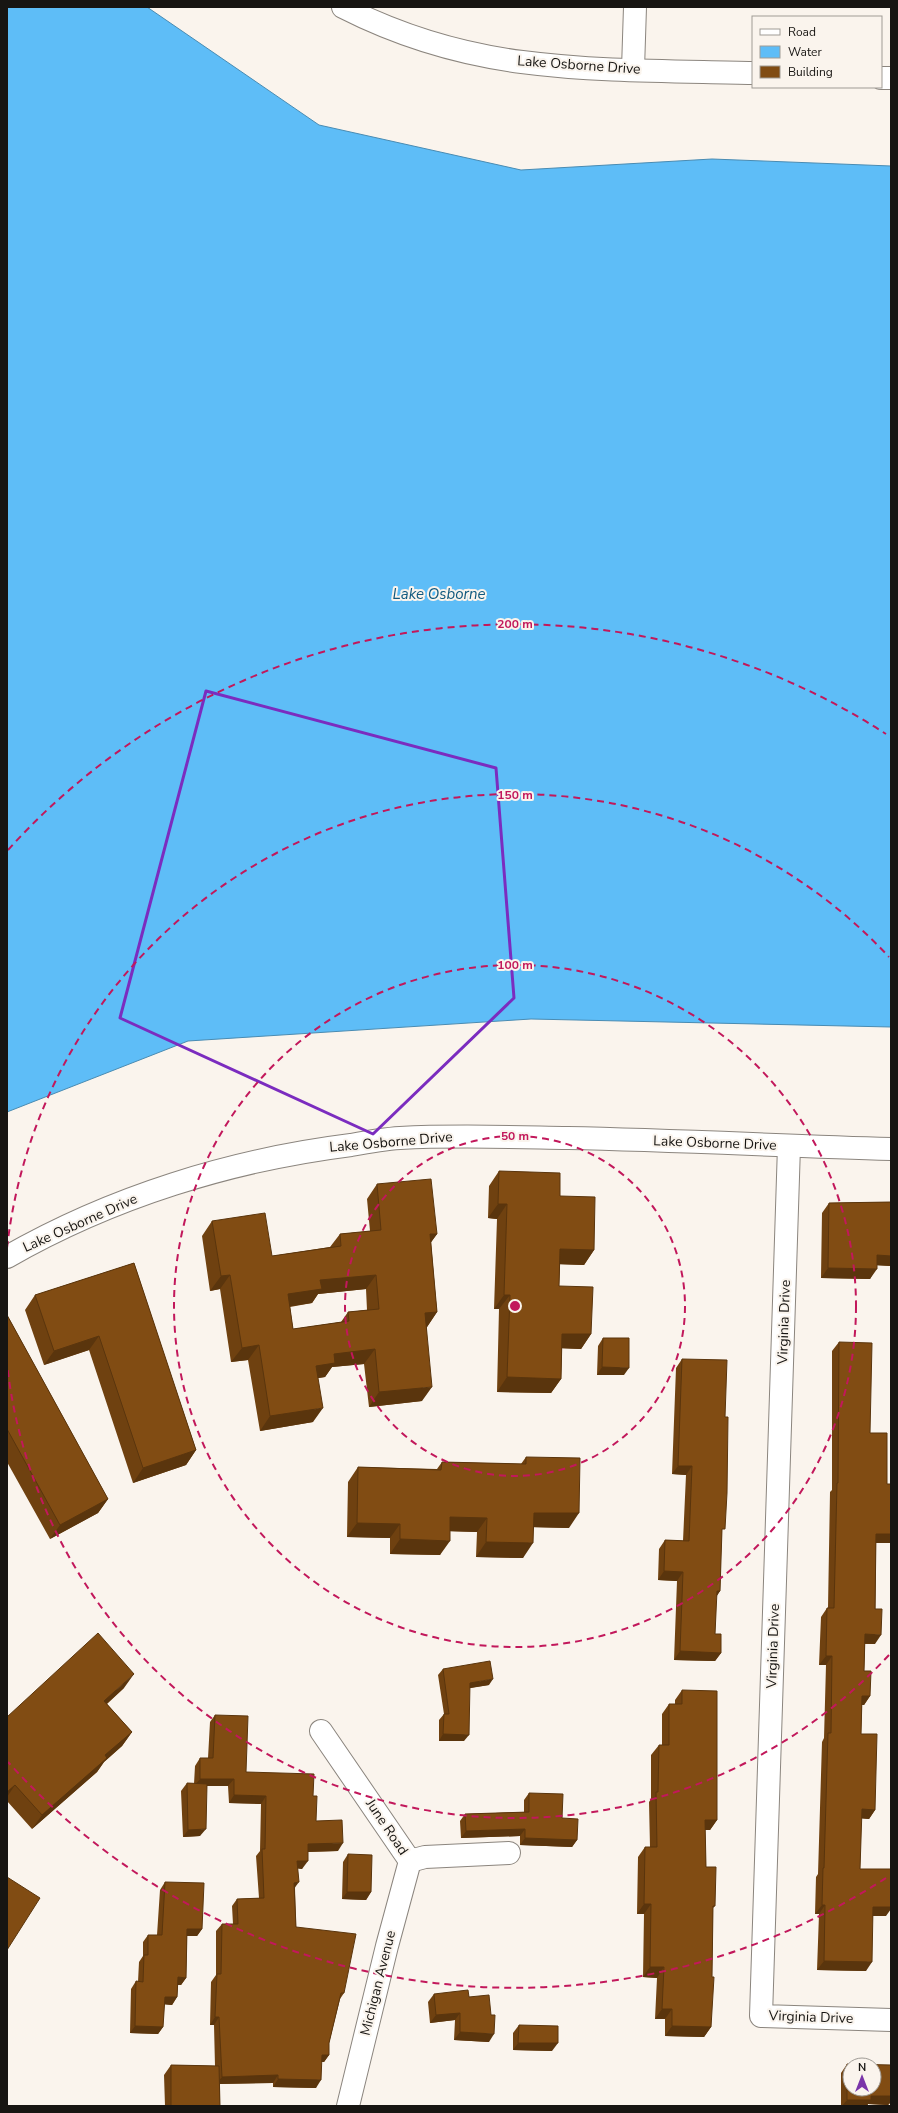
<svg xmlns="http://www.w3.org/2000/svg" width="898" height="2113" font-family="'Nunito Sans',sans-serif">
<rect width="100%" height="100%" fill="#faf4ed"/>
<path fill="#5ebdf7" stroke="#498bb2" d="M 7,7 L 147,7 L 319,125 L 521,170 L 712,159 L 891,166 L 891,1027 L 531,1019 L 188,1041 L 7,1112 Z"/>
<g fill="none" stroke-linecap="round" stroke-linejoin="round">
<g stroke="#8b857e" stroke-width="24">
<path id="minor" d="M 633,69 L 635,7
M 789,1146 L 761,2016 L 891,2020
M 321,1731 L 410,1861 L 425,1857 L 509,1853
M 348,2106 L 387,1946 L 410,1861"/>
</g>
<g stroke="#8b857e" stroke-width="24">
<path id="tertiary" d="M 343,7 C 398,35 460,54 522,62 C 598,72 676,71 753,73
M 881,78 L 891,78
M 7,1257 C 112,1197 231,1160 351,1145 C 367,1142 384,1139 400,1138 C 456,1135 512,1137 568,1138 C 676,1140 783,1146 891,1149"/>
</g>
<use href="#minor" stroke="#fff" stroke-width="22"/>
<use href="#tertiary" stroke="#fff" stroke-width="22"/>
</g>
<path fill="#6f4110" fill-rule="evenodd" d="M 499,1171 L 560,1196 L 594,1250 L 584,1265 L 560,1264 L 559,1286 L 591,1334 L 581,1349 L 562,1348 L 561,1379 L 551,1393 L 497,1392 L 499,1309 L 494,1309 L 497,1219 L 488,1218 L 489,1186 Z
M 377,1184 L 437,1234 L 431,1242 L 437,1312 L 427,1327 L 422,1401 L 369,1407 L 364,1364 L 332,1367 L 325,1377 L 318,1378 L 313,1422 L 260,1431 L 248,1360 L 231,1362 L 220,1289 L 210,1291 L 202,1236 L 212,1221 L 272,1256 L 330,1247 L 340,1234 L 370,1231 L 367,1199 ZM 366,1289 L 367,1310 L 348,1312 L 341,1322 L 293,1329 L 290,1307 L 312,1303 L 318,1294 Z
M 891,1202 L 891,1266 L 877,1265 L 870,1279 L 821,1278 L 822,1213 L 829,1203 Z
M 134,1263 L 196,1450 L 186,1465 L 133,1483 L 89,1350 L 44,1365 L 25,1310 L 35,1295 Z
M 7,1315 L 108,1499 L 98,1513 L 50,1539 L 7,1462 Z
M 603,1338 L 624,1375 L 597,1375 L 598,1346 Z
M 839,1342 L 870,1433 L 876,1543 L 875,1644 L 865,1644 L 864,1671 L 870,1696 L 864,1705 L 862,1705 L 861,1734 L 875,1810 L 869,1819 L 861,1818 L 860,1869 L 886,1916 L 873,1916 L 866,1971 L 817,1970 L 819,1914 L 815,1914 L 816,1877 L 818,1874 L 822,1742 L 824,1738 L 826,1665 L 819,1665 L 821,1617 L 827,1608 L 828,1608 L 830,1492 L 832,1490 L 832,1351 Z
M 682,1359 L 725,1417 L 720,1591 L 716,1597 L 715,1634 L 721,1653 L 715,1661 L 674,1660 L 677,1581 L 658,1580 L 659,1549 L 665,1540 L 683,1541 L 686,1475 L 672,1474 L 676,1368 Z
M 526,1457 L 569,1528 L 534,1527 L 523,1558 L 476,1557 L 477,1532 L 450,1531 L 440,1555 L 390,1554 L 390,1538 L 347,1537 L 348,1482 L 358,1467 L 437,1469 L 442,1462 L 521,1464 Z
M 443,1669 L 489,1685 L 469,1688 L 464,1741 L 439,1741 L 439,1720 L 444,1714 L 438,1675 Z
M 124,1688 L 107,1704 L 132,1732 L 122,1746 L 104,1762 L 97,1772 L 32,1829 L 7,1801 L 7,1717 Z
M 682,1690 L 717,1820 L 710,1830 L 705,1830 L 706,1867 L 715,1906 L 713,1908 L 711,2027 L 704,2037 L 665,2036 L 665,2019 L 655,2019 L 657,1978 L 643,1977 L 644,1914 L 637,1914 L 638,1857 L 645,1847 L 650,1847 L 649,1802 L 651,1799 L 651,1755 L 659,1745 L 662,1745 L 662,1714 L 669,1704 L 675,1704 L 675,1700 Z
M 215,1715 L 246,1772 L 313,1796 L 316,1821 L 338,1851 L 308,1852 L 302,1869 L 298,1868 L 295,1888 L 296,1927 L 344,1993 L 340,1999 L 329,2043 L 329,2055 L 324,2062 L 321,2062 L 316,2088 L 273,2087 L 273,2083 L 220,2084 L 220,2106 L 165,2106 L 164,2075 L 171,2065 L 215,2066 L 214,2025 L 210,2025 L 211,1982 L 216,1975 L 216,1931 L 222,1924 L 233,1924 L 232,1906 L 237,1899 L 259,1898 L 256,1856 L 260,1851 L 261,1804 L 229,1803 L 228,1786 L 207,1786 L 200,1836 L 183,1837 L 181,1791 L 187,1783 L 194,1784 L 195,1766 L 200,1758 L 208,1758 L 210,1722 Z
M 529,1793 L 562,1818 L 577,1840 L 572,1847 L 520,1845 L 520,1836 L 461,1838 L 460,1821 L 465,1814 L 524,1812 L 524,1800 Z
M 348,1854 L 371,1892 L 366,1900 L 342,1899 L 343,1862 Z
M 165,1882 L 202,1929 L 197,1936 L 187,1936 L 186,1978 L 181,1985 L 178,1985 L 177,1997 L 172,2005 L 164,2004 L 163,2027 L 158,2034 L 130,2033 L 131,1989 L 136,1981 L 138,1982 L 139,1962 L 143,1956 L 143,1942 L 148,1935 L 157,1935 L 160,1890 Z
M 434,1994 L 469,1997 L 489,2042 L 454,2040 L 455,2020 L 430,2023 L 428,2002 Z
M 519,2025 L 552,2051 L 513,2050 L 513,2033 Z
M 847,2064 L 890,2103 L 888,2105 L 868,2104 L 867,2106 L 841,2106 L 841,2073 Z"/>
<path fill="#5a350d" d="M 498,1204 L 507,1204 L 497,1219 L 488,1218 Z
M 430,1234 L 437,1234 L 427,1248 Z
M 560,1249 L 594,1250 L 584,1265 L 550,1264 Z
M 877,1255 L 891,1256 L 891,1266 L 870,1265 Z
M 828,1268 L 877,1269 L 870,1279 L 821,1278 Z
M 230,1275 L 220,1289 L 210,1291 L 221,1276 Z
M 376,1275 L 366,1289 L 318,1294 L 312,1303 L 278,1308 L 288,1294 L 320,1280 Z
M 504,1295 L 510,1295 L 499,1309 L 494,1309 Z
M 437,1312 L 427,1327 L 415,1328 L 425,1313 Z
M 562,1334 L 591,1334 L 581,1349 L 552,1348 Z
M 99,1336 L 89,1350 L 44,1365 L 54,1351 Z
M 259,1345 L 248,1360 L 231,1362 L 242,1348 Z
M 375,1349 L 364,1364 L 332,1367 L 325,1377 L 306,1380 L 316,1366 L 334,1354 Z
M 602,1367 L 629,1368 L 624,1375 L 597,1375 Z
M 507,1377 L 561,1379 L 551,1393 L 497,1392 Z
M 432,1387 L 422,1401 L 369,1407 L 379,1392 Z
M 323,1408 L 313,1422 L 260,1431 L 270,1416 Z
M 196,1450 L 186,1465 L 133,1483 L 143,1468 Z
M 678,1466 L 692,1466 L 686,1475 L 672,1474 Z
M 108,1499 L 98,1513 L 50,1539 L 60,1525 Z
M 534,1513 L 579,1513 L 569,1528 L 524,1527 Z
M 450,1517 L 487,1518 L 477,1532 L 440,1531 Z
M 357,1523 L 400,1524 L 390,1538 L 347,1537 Z
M 876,1534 L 891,1534 L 891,1543 L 870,1543 Z
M 400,1539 L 450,1541 L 440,1555 L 390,1554 Z
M 486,1542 L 533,1543 L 523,1558 L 476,1557 Z
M 664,1571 L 683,1572 L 677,1581 L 658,1580 Z
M 717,1591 L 720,1591 L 714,1600 Z
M 865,1634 L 881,1635 L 875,1644 L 859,1643 Z
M 680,1651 L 721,1653 L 715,1661 L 674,1660 Z
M 826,1656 L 832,1656 L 826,1665 L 819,1665 Z
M 134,1674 L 124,1688 L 94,1715 L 104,1701 Z
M 493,1679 L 489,1685 L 465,1689 L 470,1683 Z
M 862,1696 L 870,1696 L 864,1705 L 855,1705 Z
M 132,1732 L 122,1746 L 104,1762 L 97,1772 L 32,1829 L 42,1815 L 105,1755 Z
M 443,1734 L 469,1735 L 464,1741 L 439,1741 Z
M 200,1779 L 234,1779 L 228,1786 L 194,1786 Z
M 15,1785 L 7,1797 L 7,1792 Z
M 234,1795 L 266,1796 L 261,1804 L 229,1803 Z
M 862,1809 L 875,1810 L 869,1819 L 855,1818 Z
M 705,1820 L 717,1820 L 710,1830 L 698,1830 Z
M 206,1829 L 200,1836 L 183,1837 L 188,1830 Z
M 525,1829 L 520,1836 L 461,1838 L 466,1831 Z
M 525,1838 L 577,1840 L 572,1847 L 520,1845 Z
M 343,1843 L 338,1851 L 302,1852 L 308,1844 Z
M 297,1861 L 308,1861 L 302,1869 L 292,1868 Z
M 299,1882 L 293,1890 L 294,1883 Z
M 347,1892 L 371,1892 L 366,1900 L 342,1899 Z
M 644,1904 L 651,1904 L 644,1914 L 637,1914 Z
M 822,1905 L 825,1905 L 819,1914 L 815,1914 Z
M 873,1907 L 891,1907 L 891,1909 L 886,1916 L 867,1916 Z
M 187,1929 L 202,1929 L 197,1936 L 182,1936 Z
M 824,1961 L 872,1962 L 866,1971 L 817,1970 Z
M 650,1967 L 664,1967 L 657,1978 L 643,1977 Z
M 178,1977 L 186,1978 L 181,1985 L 173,1985 Z
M 165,1997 L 177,1997 L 172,2005 L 160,2004 Z
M 662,2009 L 672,2009 L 665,2019 L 655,2019 Z
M 460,2013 L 455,2020 L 430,2023 L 436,2015 Z
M 215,2017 L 219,2017 L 214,2025 L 210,2025 Z
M 135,2026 L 163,2027 L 158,2034 L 130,2033 Z
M 672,2026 L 711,2027 L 704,2037 L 665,2036 Z
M 460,2032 L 494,2034 L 489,2042 L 454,2040 Z
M 518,2043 L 558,2043 L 552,2051 L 513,2050 Z
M 322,2055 L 329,2055 L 324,2062 L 316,2062 Z
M 278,2075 L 273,2083 L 216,2084 L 222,2077 Z
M 278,2079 L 321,2080 L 316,2088 L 273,2087 Z
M 871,2096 L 891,2096 L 891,2103 L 890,2103 L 888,2105 L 868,2104 L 867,2106 L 842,2106 L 847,2100 Z"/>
<path fill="#814c13" stroke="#5a350d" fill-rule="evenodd" d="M 499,1171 L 560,1173 L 560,1196 L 595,1197 L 594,1250 L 560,1249 L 559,1286 L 593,1287 L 591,1334 L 562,1334 L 561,1379 L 507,1377 L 510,1295 L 504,1295 L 507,1204 L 498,1204 Z
M 431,1179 L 437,1234 L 430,1234 L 437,1312 L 425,1313 L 432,1387 L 379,1392 L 375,1349 L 334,1354 L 335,1363 L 316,1366 L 323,1408 L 270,1416 L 259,1345 L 242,1348 L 230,1275 L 221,1276 L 212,1221 L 265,1213 L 272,1256 L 341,1246 L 340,1234 L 381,1230 L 377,1184 ZM 376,1275 L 379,1309 L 348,1312 L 349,1321 L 293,1329 L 288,1294 L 322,1289 L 320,1280 Z
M 891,1202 L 891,1256 L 877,1255 L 877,1269 L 828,1268 L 829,1203 Z
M 134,1263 L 196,1450 L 143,1468 L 99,1336 L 54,1351 L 35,1295 Z
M 7,1315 L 108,1499 L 60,1525 L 7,1429 Z
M 603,1338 L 629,1338 L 629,1368 L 602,1367 Z
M 839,1342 L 872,1343 L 870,1433 L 887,1433 L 887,1484 L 891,1484 L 891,1534 L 876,1534 L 875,1609 L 882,1609 L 881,1635 L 865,1634 L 864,1671 L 871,1671 L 870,1696 L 862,1696 L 861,1734 L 877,1734 L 875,1810 L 862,1809 L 860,1869 L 891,1869 L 891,1907 L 873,1907 L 872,1962 L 824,1961 L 825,1905 L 822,1905 L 823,1868 L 824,1868 L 828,1733 L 831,1733 L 832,1656 L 826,1656 L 827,1608 L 834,1608 L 837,1483 L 838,1483 Z
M 682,1359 L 727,1360 L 725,1417 L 728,1417 L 727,1493 L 725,1529 L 722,1529 L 720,1591 L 717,1591 L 715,1634 L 721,1634 L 721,1653 L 680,1651 L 683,1572 L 664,1571 L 665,1540 L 689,1541 L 692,1466 L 678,1466 Z
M 526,1457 L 580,1458 L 579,1513 L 534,1513 L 533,1543 L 486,1542 L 487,1518 L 450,1517 L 450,1541 L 400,1539 L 400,1524 L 357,1523 L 358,1467 L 441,1470 L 442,1462 L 526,1464 Z
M 98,1633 L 134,1674 L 104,1701 L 132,1732 L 105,1755 L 107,1758 L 42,1815 L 15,1785 L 7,1792 L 7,1717 Z
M 490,1661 L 493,1679 L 470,1683 L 469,1735 L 443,1734 L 444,1714 L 449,1714 L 443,1669 Z
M 682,1690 L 717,1691 L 717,1820 L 705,1820 L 706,1867 L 716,1867 L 715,1906 L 713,1906 L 712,1977 L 714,1977 L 711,2027 L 672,2026 L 672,2009 L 662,2009 L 664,1967 L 650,1967 L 651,1904 L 644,1904 L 645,1847 L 657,1847 L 656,1792 L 658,1792 L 659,1745 L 669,1745 L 669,1704 L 682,1704 Z
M 215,1715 L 248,1716 L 246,1772 L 314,1774 L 313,1796 L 317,1796 L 316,1821 L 342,1820 L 343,1843 L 308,1844 L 308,1861 L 297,1861 L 299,1882 L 294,1883 L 296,1927 L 356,1934 L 344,1993 L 341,1993 L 329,2043 L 329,2055 L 322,2055 L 321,2080 L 278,2079 L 278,2075 L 222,2077 L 219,2017 L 215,2017 L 217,1974 L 221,1974 L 222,1924 L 238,1924 L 237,1899 L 264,1898 L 262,1849 L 265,1849 L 266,1796 L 234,1795 L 234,1779 L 200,1779 L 200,1758 L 213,1758 Z
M 187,1783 L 207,1784 L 206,1829 L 188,1830 Z
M 529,1793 L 563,1794 L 562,1818 L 578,1819 L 577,1840 L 525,1838 L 525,1829 L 466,1831 L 465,1814 L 529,1812 Z
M 348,1854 L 372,1855 L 371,1892 L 347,1892 Z
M 7,1877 L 40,1898 L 7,1950 Z
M 165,1882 L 204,1883 L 202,1929 L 187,1929 L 186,1978 L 178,1977 L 177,1997 L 165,1997 L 163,2027 L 135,2026 L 136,1981 L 143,1982 L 144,1955 L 148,1955 L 148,1935 L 162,1935 Z
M 468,1990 L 469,1997 L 489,1995 L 491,2015 L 495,2015 L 494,2034 L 460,2032 L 460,2013 L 436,2015 L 434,1994 Z
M 519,2025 L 558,2026 L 558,2043 L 518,2043 Z
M 847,2064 L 891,2065 L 891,2096 L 871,2096 L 871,2100 L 847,2100 ZM 850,2065 L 874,2065 L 874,2089 L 850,2089 Z
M 171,2065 L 219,2066 L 220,2106 L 171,2106 Z"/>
<path fill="none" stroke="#7b2cbf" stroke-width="3" stroke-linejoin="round" d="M 206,691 L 496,768 L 514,998 L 373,1134 L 120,1018 Z"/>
<g fill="none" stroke="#c2185b" stroke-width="2" stroke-dasharray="7 5">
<circle cx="515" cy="1306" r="170"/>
<circle cx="515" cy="1306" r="341"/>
<path d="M889 1655A511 511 0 0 1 7 1364M7 1248A511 511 0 0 1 889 957"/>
<path d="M886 1878A682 682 0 0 1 8 1762M8 850A682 682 0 0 1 886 734"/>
</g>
<g text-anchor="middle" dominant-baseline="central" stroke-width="4" stroke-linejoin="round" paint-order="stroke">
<g font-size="14" fill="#171512" stroke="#faf4ed">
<text transform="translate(579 65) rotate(4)">Lake Osborne Drive</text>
<text transform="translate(391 1142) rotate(-5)">Lake Osborne Drive</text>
<text transform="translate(715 1143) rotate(2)">Lake Osborne Drive</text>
<text transform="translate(80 1223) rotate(-24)">Lake Osborne Drive</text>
<text transform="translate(784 1322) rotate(-88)">Virginia Drive</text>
<text transform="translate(773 1646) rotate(-88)">Virginia Drive</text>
<text transform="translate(387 1827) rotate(56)">June Road</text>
<text transform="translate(378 1983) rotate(-76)">Michigan Avenue</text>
<text transform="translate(811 2017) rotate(2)">Virginia Drive</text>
</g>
<g font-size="15" font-style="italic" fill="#10597f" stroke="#faf4ed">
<text x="439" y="594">Lake Osborne</text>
</g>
</g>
<circle cx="515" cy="1306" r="6" fill="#c2185b" stroke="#faf4ed" stroke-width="2"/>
<g font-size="12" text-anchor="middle" font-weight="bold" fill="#c2185b" stroke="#faf4ed" stroke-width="4" stroke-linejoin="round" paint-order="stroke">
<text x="515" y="628">200 m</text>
<text x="515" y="799">150 m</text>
<text x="515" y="969">100 m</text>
<text x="515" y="1140">50 m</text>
</g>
<rect width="898" height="2113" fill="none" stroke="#171512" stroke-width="16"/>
<rect x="752" y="16" width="130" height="72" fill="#faf4ed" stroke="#9f9b95"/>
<rect x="760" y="29" width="20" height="6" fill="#ffffff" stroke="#9f9b95"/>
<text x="788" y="36" font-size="12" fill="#171512">Road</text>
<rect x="760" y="46" width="20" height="12" fill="#5ebdf7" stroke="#9f9b95"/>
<text x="788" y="56" font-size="12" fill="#171512">Water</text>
<rect x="760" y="66" width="20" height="12" fill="#814c13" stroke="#9f9b95"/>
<text x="788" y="76" font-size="12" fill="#171512">Building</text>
<g transform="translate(862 2077)"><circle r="19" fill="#faf4ed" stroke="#9f9b95"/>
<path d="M0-3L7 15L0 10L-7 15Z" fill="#7a35a9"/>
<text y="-6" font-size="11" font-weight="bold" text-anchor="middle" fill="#171512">N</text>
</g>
</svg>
